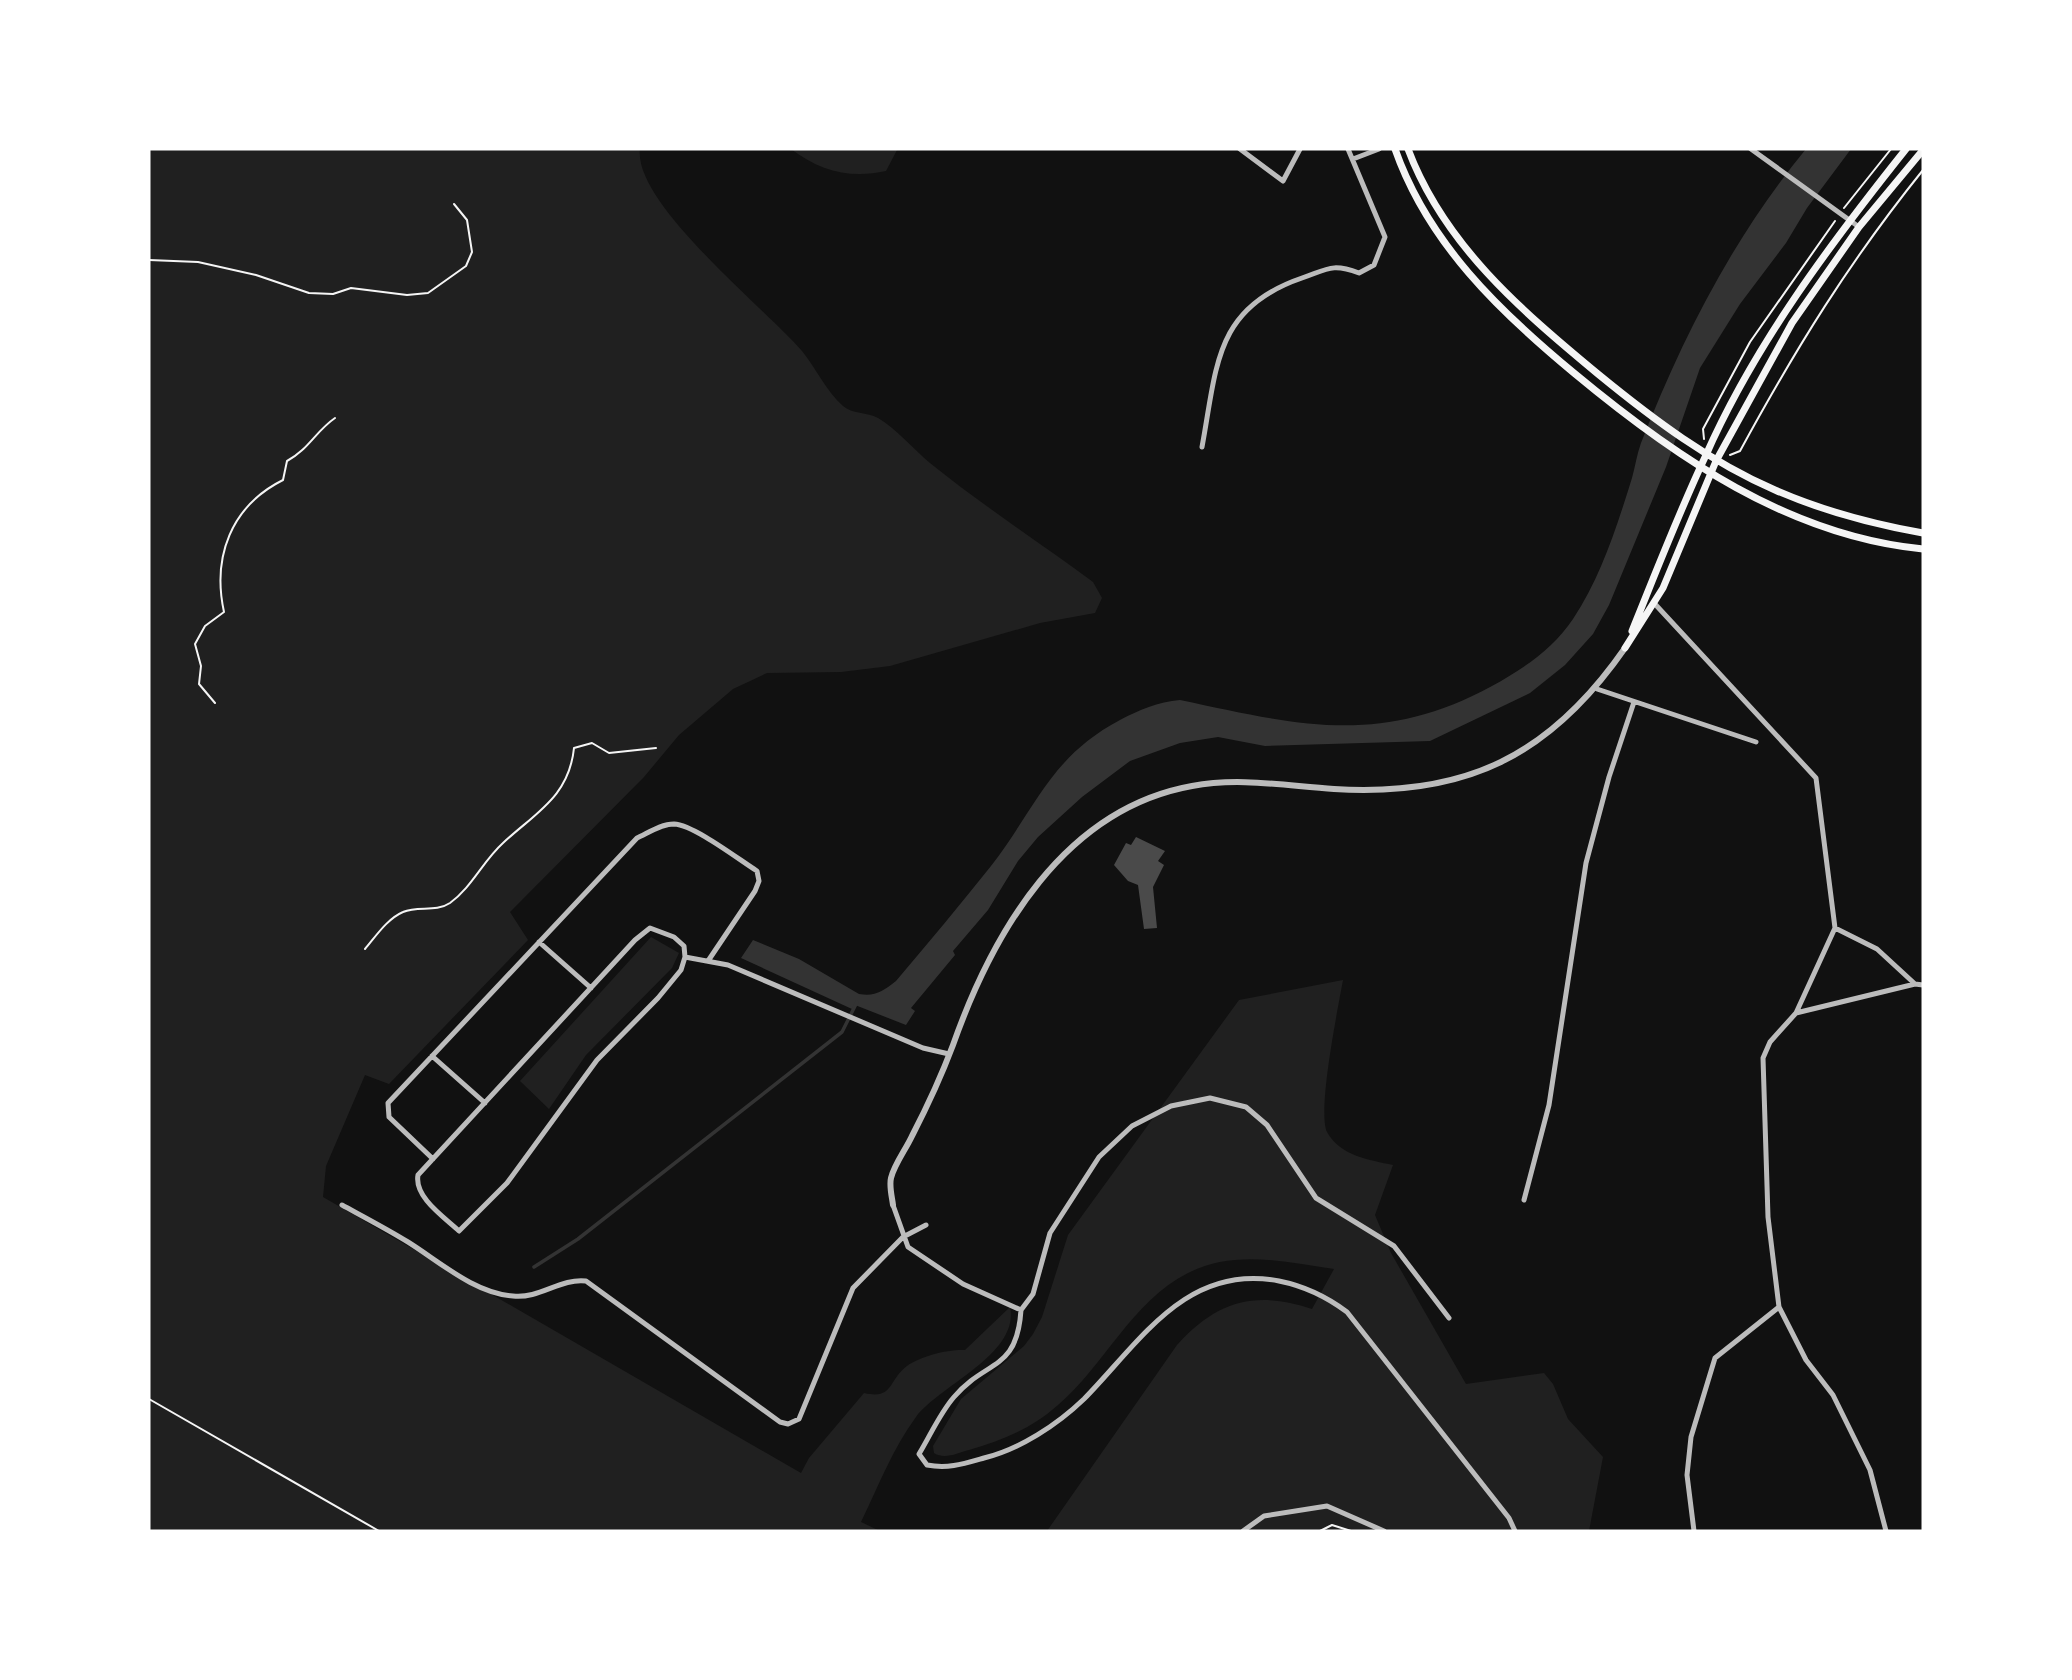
<svg xmlns="http://www.w3.org/2000/svg" width="2072" height="1680" font-family="Lato,sans-serif">
<rect width="100%" height="100%" fill="#111"/>
<path fill="#202020" d="M 149,149 L 640,149 C 633,203 765,308 802,351 C 816,368 826,391 843,406 C 852,414 867,412 878,418 C 897,429 913,449 930,463 C 982,505 1039,542 1093,582 L 1102,598 L 1095,613 L 1040,623 L 890,666 L 841,672 L 767,673 L 733,689 L 679,735 L 644,777 L 510,912 L 528,940 L 389,1084 L 365,1075 L 326,1166 L 323,1197 L 801,1473 L 809,1458 L 864,1393 C 894,1400 888,1380 907,1366 C 920,1356 949,1349 965,1350 L 1010,1307 C 1020,1354 940,1385 916,1417 C 893,1448 878,1487 861,1522 L 880,1531 L 149,1531 Z
M 791,149 L 897,149 L 897,150 L 886,171 C 850,179 820,171 791,149 Z
M 651,937 L 679,953 L 672,968 L 586,1055 L 549,1109 L 520,1081 Z
M 1343,980 C 1338,1008 1317,1111 1327,1132 C 1340,1156 1370,1160 1393,1165 L 1375,1215 L 1391,1253 L 1466,1384 L 1544,1373 L 1553,1384 L 1568,1419 L 1603,1457 L 1589,1531 L 1047,1531 L 1177,1345 C 1217,1301 1255,1290 1312,1309 L 1334,1269 C 1284,1262 1235,1249 1188,1273 C 1131,1302 1105,1365 1058,1405 C 1031,1429 1003,1440 969,1450 C 957,1453 945,1460 934,1453 L 933,1446 L 961,1399 L 1024,1346 L 1033,1334 L 1042,1317 L 1068,1235 L 1239,1000 Z"/>
<path fill="#333" d="M 1806,149 L 1851,149 L 1807,208 L 1786,243 L 1740,304 L 1700,368 L 1666,467 L 1609,605 L 1593,634 L 1565,665 L 1530,693 L 1430,741 L 1265,746 L 1218,737 L 1180,743 L 1130,761 L 1082,797 L 1038,837 L 1018,861 L 988,910 L 953,951 L 955,955 L 911,1008 L 915,1011 L 906,1025 L 855,1005 L 852,1009 L 741,958 L 753,940 L 799,959 L 859,994 C 875,997 883,991 896,981 C 928,943 960,905 991,866 C 1036,808 1050,757 1120,720 C 1139,710 1158,702 1180,700 C 1298,725 1380,747 1492,686 C 1523,669 1553,649 1573,619 C 1601,577 1617,526 1632,478 C 1635,467 1637,454 1641,443 C 1682,338 1734,236 1806,149 Z"/>
<g fill="none" stroke-linecap="round" stroke-linejoin="round">
<path stroke="#333" stroke-width="3.5" d="M 534,1267 L 578,1239 L 842,1032 L 857,1002"/>
</g>
<path fill="#4a4a4a" d="M 1136,837 L 1165,851 L 1158,861 L 1164,865 L 1153,887 L 1157,928 L 1144,929 L 1138,885 L 1128,881 L 1114,865 L 1126,843 L 1131,845 Z"/>
<g fill="none" stroke-linecap="round" stroke-linejoin="round">
<path stroke="#f5f5f5" stroke-width="2" d="M 1844,208 L 1891,149
M 149,260 L 198,262 L 256,275 L 309,293 L 333,294 L 351,288 L 407,295 L 428,293 L 466,266 L 472,252 L 467,220 L 454,204
M 1704,439 L 1703,429 L 1750,342 L 1835,221
M 1730,455 L 1740,451 C 1796,348 1849,262 1923,170
M 215,703 L 199,684 L 201,666 L 195,644 L 205,626 L 224,612 C 212,557 231,506 283,480 L 287,461 C 308,450 316,431 335,418
M 365,949 C 376,936 387,919 403,912 C 418,905 435,913 450,903 C 472,887 483,861 503,843 C 535,813 569,797 574,748 L 592,743 L 609,753 L 656,748
M 149,1399 L 379,1531
M 1320,1531 L 1332,1525 L 1351,1531"/>
<path stroke="#bcbcbc" stroke-width="5" d="M 1240,149 L 1283,181 L 1300,149
M 1751,149 L 1859,227
M 1353,159 L 1379,149
M 1202,447 C 1217,367 1214,308 1302,278 C 1328,269 1332,263 1359,273 L 1374,265 L 1385,237 L 1348,149
M 1654,603 L 1816,778 L 1835,928
M 1597,689 L 1756,742
M 650,928 L 674,937 L 684,946 L 685,957 L 681,970 L 658,998 L 597,1060 L 507,1183 L 459,1231 C 444,1217 414,1197 418,1175 L 635,940 Z
M 539,942 L 591,988
M 685,957 L 728,965 L 923,1048 L 949,1054
M 1796,1013 L 1915,984 L 1923,985
M 432,1056 L 485,1103
M 433,1159 L 389,1117 L 388,1103 L 637,838 C 648,833 661,824 674,824 C 694,825 738,859 757,871 L 759,881 L 755,891 L 708,961
M 1524,1200 L 1549,1105 L 1586,863 L 1609,777 L 1634,702
M 342,1205 C 364,1217 387,1229 408,1242 C 440,1262 474,1293 513,1296 C 540,1299 560,1278 586,1281 L 780,1422 L 788,1424 L 799,1419 L 853,1288 L 903,1237 L 926,1225
M 893,1205 L 908,1247 L 963,1284 L 1021,1310 C 1017,1372 986,1359 954,1397 C 940,1413 930,1436 919,1454 L 927,1465 C 948,1469 963,1464 984,1458 C 1020,1449 1057,1425 1084,1399 C 1140,1342 1186,1263 1279,1281 C 1304,1286 1327,1297 1347,1312 L 1509,1518 L 1515,1531
M 1021,1310 L 1033,1294 L 1050,1233 L 1099,1157 L 1132,1126 L 1171,1106 L 1210,1098 L 1246,1107 L 1267,1125 L 1316,1198 L 1394,1246 L 1449,1318
M 1243,1531 L 1264,1516 L 1327,1506 L 1384,1531
M 1694,1531 L 1687,1475 L 1691,1437 L 1715,1358 L 1779,1307
M 1886,1531 L 1870,1470 L 1833,1395 L 1806,1360 L 1779,1307 L 1768,1217 L 1763,1058 L 1770,1042 L 1796,1013 L 1835,928 L 1877,949 L 1915,984"/>
<path stroke="#bcbcbc" stroke-width="6" d="M 893,1205 C 892,1197 889,1186 891,1178 C 894,1165 906,1149 912,1136 C 928,1105 941,1077 953,1045 C 993,932 1064,809 1192,786 C 1239,777 1287,786 1334,789 C 1466,797 1550,756 1625,648"/>
<path stroke="#f5f5f5" stroke-width="7" d="M 1395,149 C 1428,243 1499,311 1574,373 C 1675,457 1789,536 1923,549
M 1408,149 C 1444,245 1521,310 1598,374 C 1653,419 1710,462 1775,490 C 1823,511 1872,524 1923,533
M 1632,631 C 1656,572 1679,512 1706,455 C 1755,344 1831,243 1906,149
M 1625,648 L 1663,588 L 1716,461 L 1792,323 L 1859,227 L 1923,150"/>
</g>
<rect width="2072" height="1680" fill="none" stroke="#ffffff" stroke-width="301"/>
</svg>
